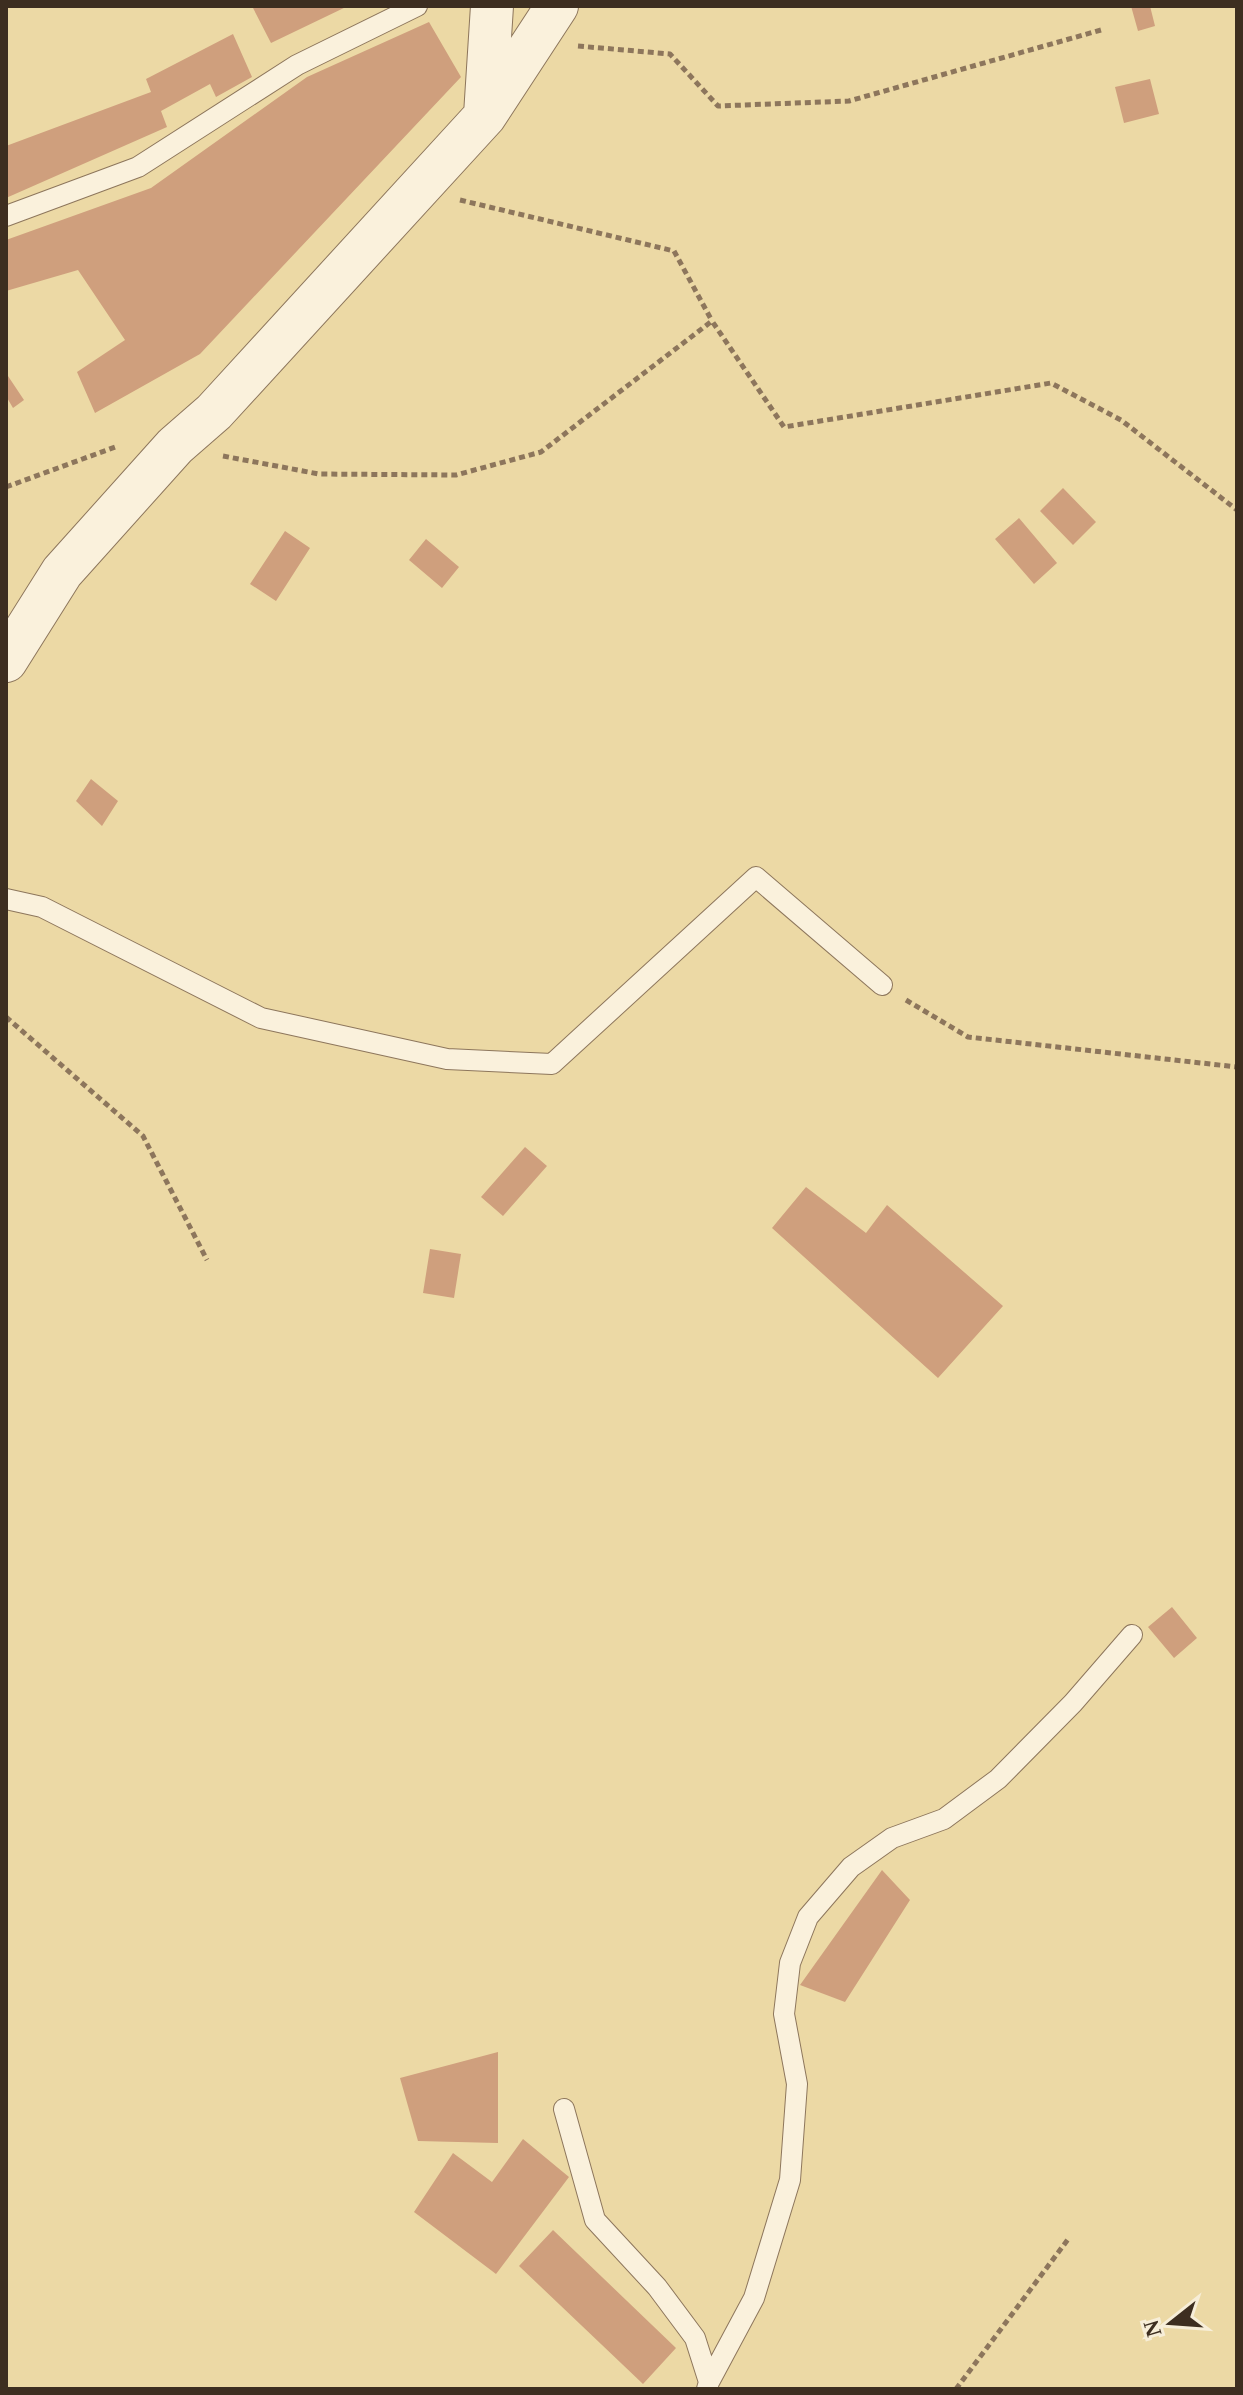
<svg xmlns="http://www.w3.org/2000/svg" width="1243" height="2395" font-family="Georgia,serif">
<rect width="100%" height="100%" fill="#f0e4c8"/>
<path fill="#ecd9a5" d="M 6,6 L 1237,6 L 1237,2389 L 6,2389 Z"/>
<path fill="#cf9f7d" d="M 252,6 L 348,6 L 271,43 Z
M 1131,6 L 1150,6 L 1155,26 L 1138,31 Z
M 429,22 L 461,77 L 200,354 L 95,413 L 77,372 L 125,340 L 78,270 L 6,291 L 6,240 L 151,188 L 307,77 Z
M 233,34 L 252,77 L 216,97 L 210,84 L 161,111 L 167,127 L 6,198 L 6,146 L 151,92 L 146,79 Z
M 1150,79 L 1159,114 L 1124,123 L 1115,87 Z
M 6,373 L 24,400 L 13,408 L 6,396 Z
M 1063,488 L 1096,522 L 1073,545 L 1040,511 Z
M 1019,518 L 1057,563 L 1034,584 L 995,539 Z
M 285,531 L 310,548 L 276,601 L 250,584 Z
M 426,539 L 459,567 L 442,588 L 409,560 Z
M 91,779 L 118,801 L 102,826 L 76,801 Z
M 525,1147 L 547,1166 L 503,1216 L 481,1197 Z
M 806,1187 L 866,1233 L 887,1205 L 1003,1306 L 938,1378 L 772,1228 Z
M 430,1249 L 461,1254 L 454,1298 L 423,1293 Z
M 1172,1607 L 1197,1638 L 1174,1658 L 1148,1627 Z
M 882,1870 L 910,1900 L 845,2002 L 800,1985 Z
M 498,2052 L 498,2143 L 418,2141 L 400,2078 Z
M 523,2139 L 569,2177 L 496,2274 L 414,2212 L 453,2153 L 492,2182 Z
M 553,2230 L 676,2348 L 643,2384 L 519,2266 Z"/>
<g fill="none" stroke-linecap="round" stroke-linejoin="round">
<g stroke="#8d765c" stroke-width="22">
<path id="lane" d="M 6,216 L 138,167 L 297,65 L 417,6
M 6,899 L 42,907 L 261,1018 L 447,1059 L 552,1064 L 756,877 L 882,985
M 564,2109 L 595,2220 L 657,2287 L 695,2338 L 709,2382 L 707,2389
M 709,2382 L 754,2298 L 790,2180 L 797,2084 L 784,2014 L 790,1963 L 808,1917 L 851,1867 L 892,1838 L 944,1819 L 998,1779 L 1073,1703 L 1132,1635"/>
</g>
<g stroke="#8d765c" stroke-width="44">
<path id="street" d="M 485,115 L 492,6
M 6,661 L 62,572 L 175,446 L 214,412 L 485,116 L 557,6"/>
</g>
<path stroke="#8d765c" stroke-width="5" stroke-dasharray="6 4" stroke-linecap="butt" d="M 578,46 L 670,54 L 718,106 L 849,101 L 1101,30
M 460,200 L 674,251 L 712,321
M 223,456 L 319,474 L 456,475 L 541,452 L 712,321 L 784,427 L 1051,383 L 1121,420 L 1237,510
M 6,487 L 118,446
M 906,1000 L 968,1037 L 1237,1067
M 6,1017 L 143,1136 L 207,1260
M 956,2389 L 1069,2238"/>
<use href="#lane" stroke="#faf1dc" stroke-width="20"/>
<use href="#street" stroke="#faf1dc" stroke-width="42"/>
</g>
<rect width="1243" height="2395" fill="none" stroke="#3d2e20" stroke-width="16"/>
<g transform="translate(1171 2323) rotate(253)" stroke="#f7eed8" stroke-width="6" paint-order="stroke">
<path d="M0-6L14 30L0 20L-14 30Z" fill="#3d2e20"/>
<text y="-12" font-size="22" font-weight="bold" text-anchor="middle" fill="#3d2e20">N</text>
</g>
</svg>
